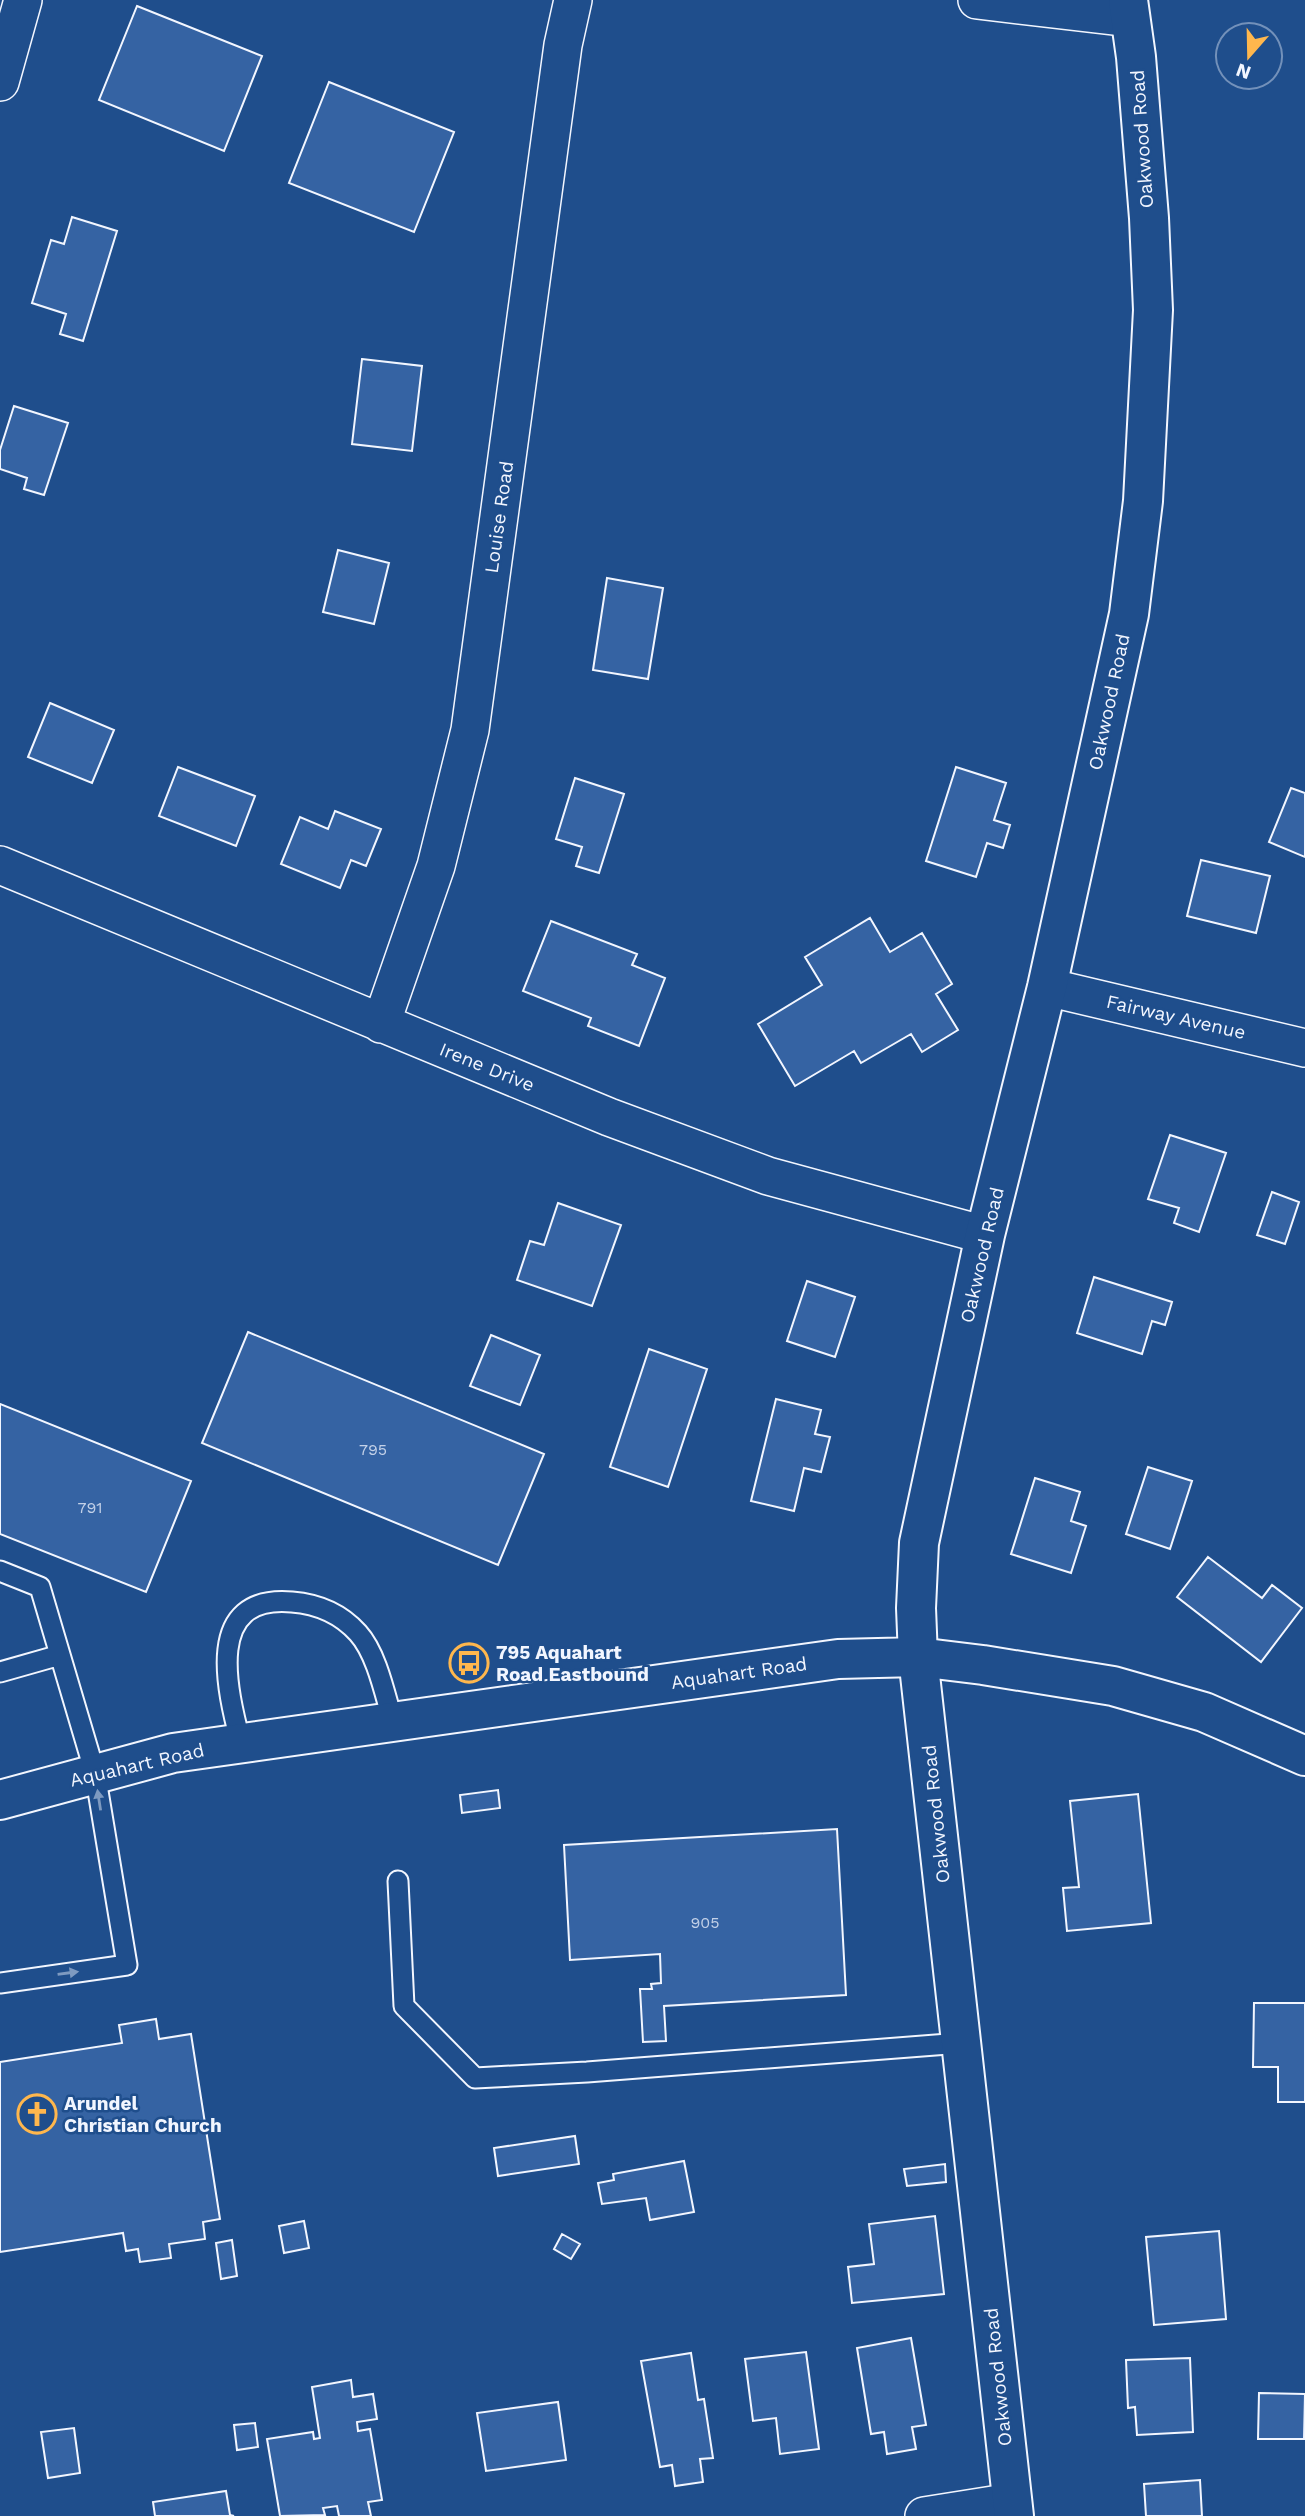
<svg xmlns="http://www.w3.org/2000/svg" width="1305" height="2516" font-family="'Work Sans',sans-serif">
<rect width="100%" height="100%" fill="#1f4e8c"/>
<path fill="#3563a3" stroke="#f2f6ff" stroke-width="2" d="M 137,6 L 262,56 L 224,151 L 99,100 Z
M 329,82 L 454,132 L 414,232 L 289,183 Z
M 72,217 L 117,231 L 83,341 L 60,334 L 66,314 L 32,303 L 51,240 L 64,244 Z
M 362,359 L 422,366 L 412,451 L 352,444 Z
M 14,406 L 68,423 L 44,495 L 24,489 L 27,478 L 0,469 L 0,450 Z
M 338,550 L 389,563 L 374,624 L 323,612 Z
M 607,578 L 663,588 L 648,679 L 593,670 Z
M 50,703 L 114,730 L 92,783 L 28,757 Z
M 178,767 L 255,796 L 236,846 L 159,816 Z
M 956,767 L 1006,783 L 994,820 L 1010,825 L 1003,848 L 987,843 L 976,877 L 926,861 Z
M 575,778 L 624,794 L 599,873 L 576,866 L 582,847 L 556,839 Z
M 1291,788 L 1305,793 L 1305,857 L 1269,842 Z
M 335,811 L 381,829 L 366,866 L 351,860 L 340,888 L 281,864 L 300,817 L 328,829 Z
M 1201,860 L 1270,876 L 1256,933 L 1187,916 Z
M 870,918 L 890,952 L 922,933 L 952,984 L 936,994 L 958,1030 L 922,1052 L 911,1034 L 861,1063 L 854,1051 L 795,1086 L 758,1024 L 822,985 L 805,957 Z
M 551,921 L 637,954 L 632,965 L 665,978 L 639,1046 L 588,1026 L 591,1018 L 523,991 Z
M 1170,1135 L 1226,1153 L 1199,1232 L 1174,1223 L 1179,1208 L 1148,1199 Z
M 1272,1192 L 1299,1202 L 1285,1244 L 1257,1235 Z
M 558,1203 L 621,1225 L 592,1306 L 517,1280 L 530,1241 L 544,1245 Z
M 1094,1277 L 1172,1302 L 1165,1325 L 1152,1321 L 1142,1354 L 1077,1333 Z
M 807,1281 L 855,1297 L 835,1357 L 787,1341 Z
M 248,1332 L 544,1454 L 498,1565 L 202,1443 Z
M 491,1335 L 540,1355 L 520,1405 L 470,1386 Z
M 649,1349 L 707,1369 L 668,1487 L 610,1467 Z
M 776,1399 L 821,1410 L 815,1434 L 830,1437 L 821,1472 L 804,1468 L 794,1511 L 751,1501 Z
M 0,1404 L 191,1481 L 146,1592 L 0,1534 Z
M 1148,1467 L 1192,1481 L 1170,1549 L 1126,1534 Z
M 1035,1478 L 1080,1492 L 1071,1521 L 1086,1526 L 1071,1573 L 1011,1554 Z
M 1208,1557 L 1262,1598 L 1272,1585 L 1302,1608 L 1261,1662 L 1177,1597 Z
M 498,1790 L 500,1808 L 462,1813 L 460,1795 Z
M 1138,1794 L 1151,1923 L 1067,1931 L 1063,1888 L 1079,1887 L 1070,1801 Z
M 837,1829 L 846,1995 L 664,2006 L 666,2041 L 643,2042 L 640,1989 L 652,1989 L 651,1984 L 661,1983 L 660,1954 L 570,1960 L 564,1845 Z
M 1254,2003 L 1305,2003 L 1305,2102 L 1278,2102 L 1278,2067 L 1253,2067 Z
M 156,2019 L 159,2039 L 191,2034 L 220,2219 L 203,2222 L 205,2239 L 169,2244 L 171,2258 L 140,2262 L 138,2249 L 126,2251 L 123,2233 L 0,2252 L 0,2062 L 122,2043 L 119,2025 Z
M 575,2136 L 579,2164 L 498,2176 L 494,2148 Z
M 684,2161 L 694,2212 L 650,2220 L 646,2198 L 602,2204 L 598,2183 L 614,2180 L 613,2174 Z
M 945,2164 L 946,2182 L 907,2186 L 904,2169 Z
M 935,2216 L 944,2294 L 852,2303 L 848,2267 L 874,2264 L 869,2224 Z
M 304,2221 L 309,2248 L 284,2253 L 279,2226 Z
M 1219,2231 L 1226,2319 L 1154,2325 L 1146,2237 Z
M 562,2234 L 580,2244 L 571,2259 L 554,2249 Z
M 232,2240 L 237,2276 L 221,2279 L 216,2243 Z
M 911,2338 L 926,2425 L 912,2427 L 916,2449 L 887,2454 L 884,2432 L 871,2434 L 857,2348 Z
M 806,2352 L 819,2449 L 780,2454 L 776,2418 L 753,2421 L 745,2359 Z
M 691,2353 L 698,2400 L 704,2399 L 713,2458 L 700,2459 L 703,2482 L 675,2486 L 672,2465 L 660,2467 L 641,2361 Z
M 1190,2358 L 1193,2432 L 1137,2435 L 1135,2407 L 1128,2408 L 1126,2360 Z
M 351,2380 L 353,2397 L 373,2394 L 377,2419 L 357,2422 L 358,2431 L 370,2429 L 382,2500 L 368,2502 L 371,2516 L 339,2516 L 337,2506 L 323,2508 L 325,2515 L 280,2516 L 267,2439 L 313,2432 L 314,2439 L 320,2438 L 312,2387 Z
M 1259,2393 L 1305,2394 L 1304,2439 L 1258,2439 Z
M 558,2402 L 566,2460 L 486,2471 L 477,2413 Z
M 255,2423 L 258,2447 L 237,2450 L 234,2425 Z
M 74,2428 L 80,2473 L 48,2478 L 41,2432 Z
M 1200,2480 L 1202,2516 L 1146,2516 L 1144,2484 Z
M 226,2491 L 230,2515 L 234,2516 L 155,2516 L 153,2502 Z"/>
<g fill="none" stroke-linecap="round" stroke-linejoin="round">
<g stroke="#f2f6ff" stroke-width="23">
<path id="lane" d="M 0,1571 L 40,1587 L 95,1773 L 127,1965 L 0,1983
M 0,1672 L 60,1655
M 241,1744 C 227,1690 203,1594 292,1602 C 317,1604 340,1613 358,1633 C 377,1654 385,1695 393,1722
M 398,1881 L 404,2006 L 475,2078 L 587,2072 L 961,2043"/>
</g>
<g stroke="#f2f6ff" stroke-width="40">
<path id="street" d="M 977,0 L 1130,18
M 0,82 L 23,0
M 0,865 L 609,1117 L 768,1176 L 985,1235
M 1047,987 L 1305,1048
M 381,1024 L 436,866 L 470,730 L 563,45 L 573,0
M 924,2516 L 1012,2502"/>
</g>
<g stroke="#f2f6ff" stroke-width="42">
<path id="secondary" d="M 0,1800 L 173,1753 L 838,1659 L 918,1657 L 983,1665 L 1113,1686 L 1204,1712 L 1305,1756
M 1014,2516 L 918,1657 L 916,1608 L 919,1543 L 985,1235 L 1047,987 L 1129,614 L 1143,501 L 1153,310 L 1149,218 L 1136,57 L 1128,0"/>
</g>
<use href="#lane" stroke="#1f4e8c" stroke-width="19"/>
<use href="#street" stroke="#1f4e8c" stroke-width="37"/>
<use href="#secondary" stroke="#1f4e8c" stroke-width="38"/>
</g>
<defs><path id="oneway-solid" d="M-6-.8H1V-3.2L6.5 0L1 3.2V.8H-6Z" transform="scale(1.75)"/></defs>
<g fill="#7e9ac0">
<use href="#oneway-solid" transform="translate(99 1800) rotate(-99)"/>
<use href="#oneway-solid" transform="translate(68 1973) rotate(-8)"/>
</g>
<defs>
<g id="bus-ring" transform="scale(2.0125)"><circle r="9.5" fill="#1f4e8c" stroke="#ffb74d" stroke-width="1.5"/><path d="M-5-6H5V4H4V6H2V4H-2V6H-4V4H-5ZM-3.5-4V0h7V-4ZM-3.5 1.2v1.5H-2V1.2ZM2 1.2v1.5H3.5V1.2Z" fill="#ffb74d"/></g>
<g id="church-ring" transform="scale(2.0125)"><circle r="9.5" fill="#1f4e8c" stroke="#ffb74d" stroke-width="1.5"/><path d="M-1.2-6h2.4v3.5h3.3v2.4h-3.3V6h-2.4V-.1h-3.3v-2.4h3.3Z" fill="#ffb74d"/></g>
</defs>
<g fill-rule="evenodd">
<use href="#bus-ring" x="469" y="1663"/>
<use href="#church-ring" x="37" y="2114"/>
</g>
<g text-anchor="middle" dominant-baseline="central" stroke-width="5" stroke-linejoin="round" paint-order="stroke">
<g font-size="16" fill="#c3d1e8">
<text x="373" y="1449">795</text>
<text x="90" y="1507">791</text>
<text x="705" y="1922">905</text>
</g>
<g font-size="19" fill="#f2f6ff" stroke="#1f4e8c">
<text transform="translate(1142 139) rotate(-94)">Oakwood Road</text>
<text transform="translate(499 517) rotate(-82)">Louise Road</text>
<text transform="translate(1109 702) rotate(-78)">Oakwood Road</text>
<text transform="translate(1176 1017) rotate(13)">Fairway Avenue</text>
<text transform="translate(487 1067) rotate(22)">Irene Drive</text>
<text transform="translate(982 1255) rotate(-77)">Oakwood Road</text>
<text transform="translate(739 1673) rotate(-8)">Aquahart Road</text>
<text transform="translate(137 1765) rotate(-13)">Aquahart Road</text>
<text transform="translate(936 1814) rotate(-96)">Oakwood Road</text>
<text transform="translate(998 2377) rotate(-96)">Oakwood Road</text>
</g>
<g font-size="19" font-weight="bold" fill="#f2f6ff" stroke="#1f4e8c" text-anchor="start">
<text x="496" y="1652">795 Aquahart<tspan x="496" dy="22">Road Eastbound</tspan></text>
<text x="64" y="2103">Arundel<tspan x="64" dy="22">Christian Church</tspan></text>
</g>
</g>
<g transform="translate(1249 56) rotate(200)"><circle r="33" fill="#1f4e8c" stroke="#7391ba" stroke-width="2"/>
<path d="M0-5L12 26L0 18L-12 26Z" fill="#ffb74d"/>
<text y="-10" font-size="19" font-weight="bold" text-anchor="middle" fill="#f2f6ff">N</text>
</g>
</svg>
